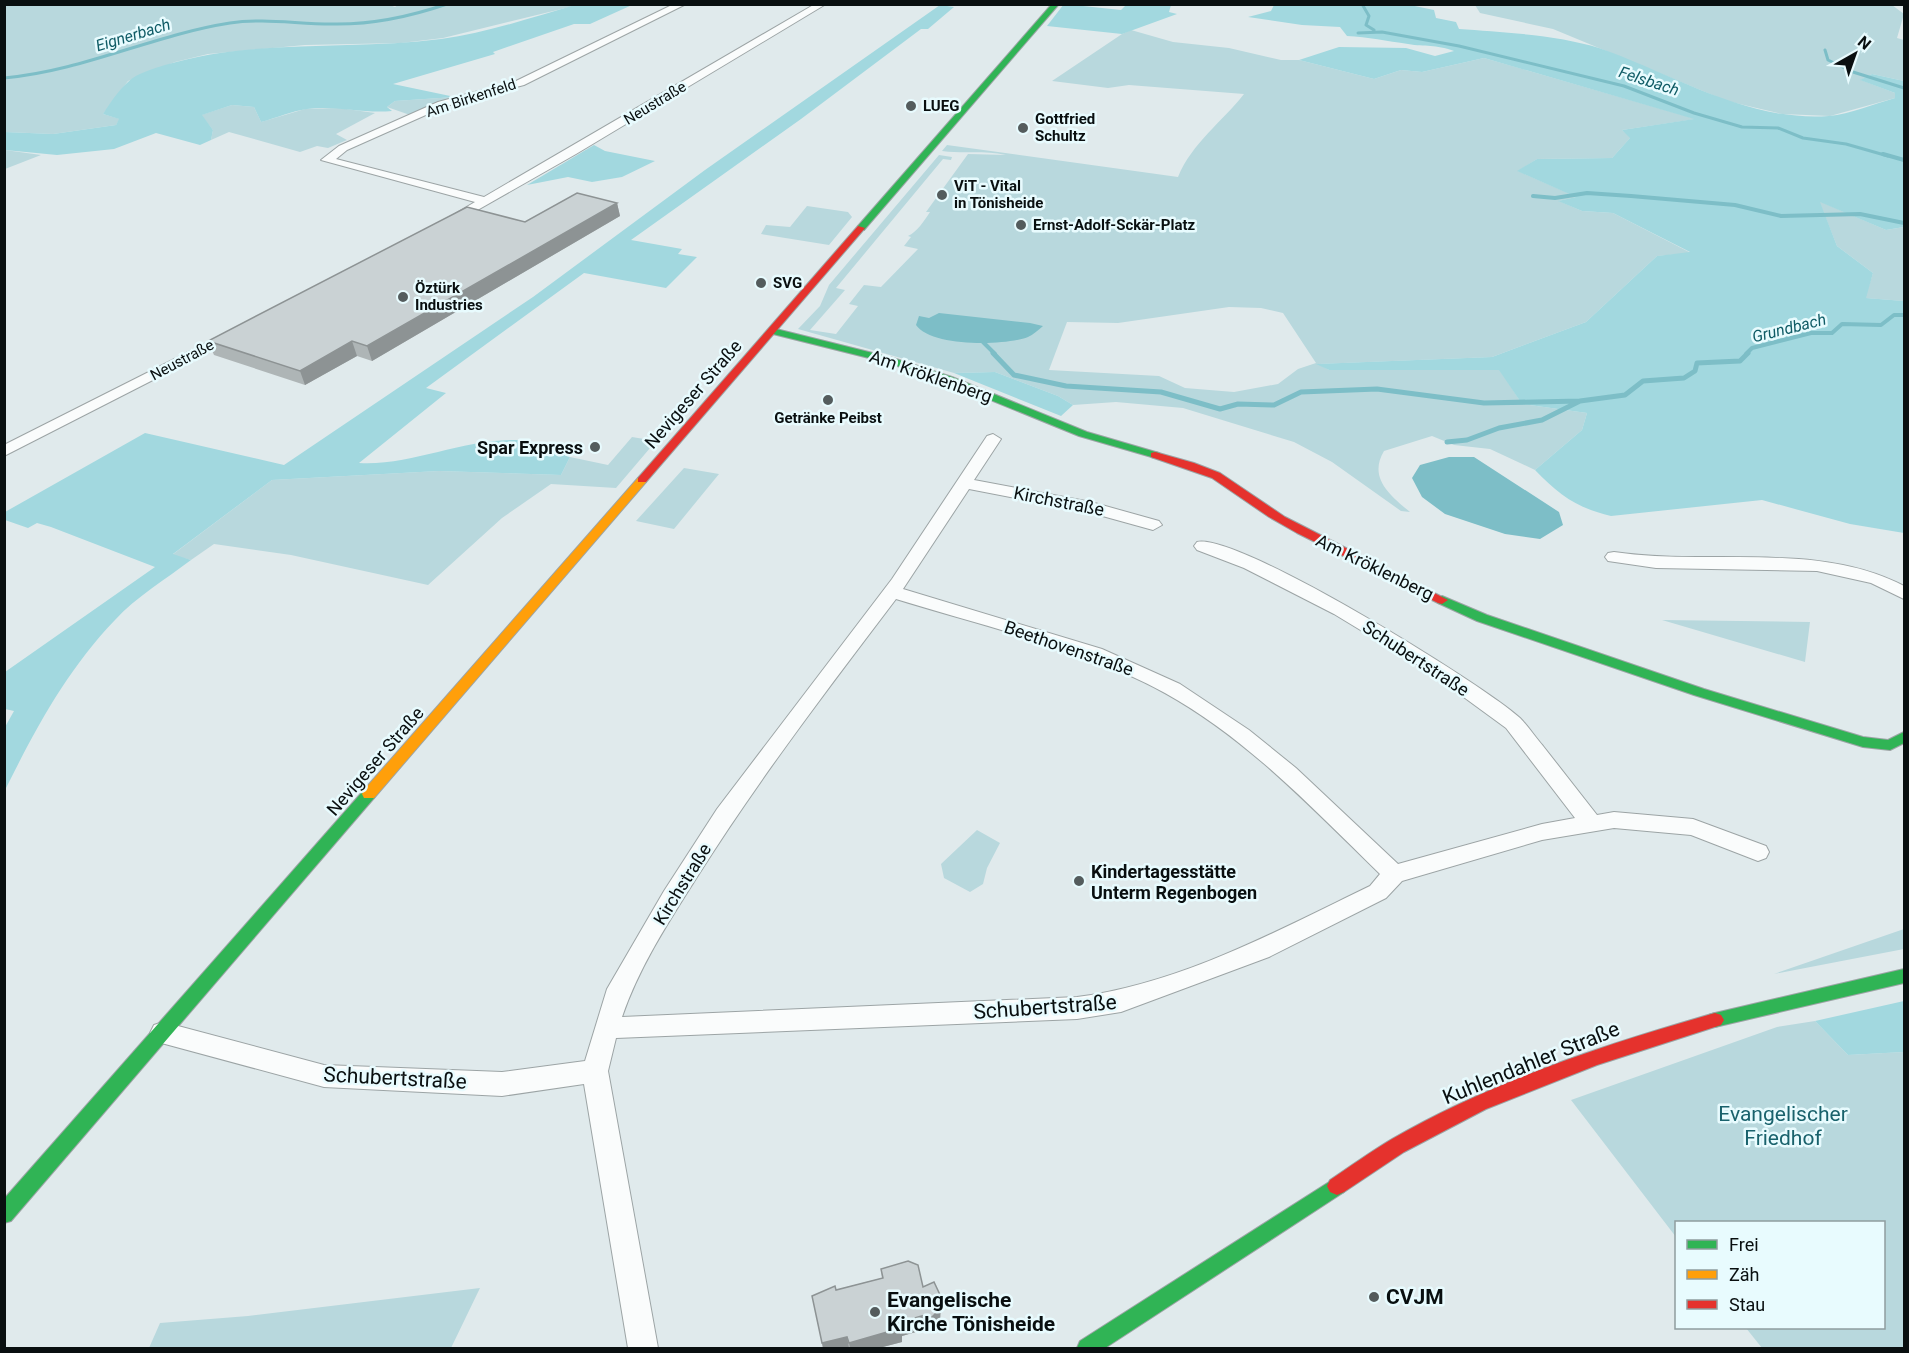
<svg xmlns="http://www.w3.org/2000/svg" width="1909" height="1353" font-family="Roboto,sans-serif">
<rect width="100%" height="100%" fill="#e0eaec"/>
<path fill="#b8d8dd" fill-rule="evenodd" d="M 387,4 L 395,7 L 399,4 L 578,5 L 443,38 L 401,43 L 305,45 L 208,54 L 175,62 L 128,81 L 103,114 L 120,119 L 116,125 L 53,134 L 5,132 L 4,5 Z
M 1475,5 L 1892,5 L 1904,14 L 1897,38 L 1904,40 L 1904,81 L 1872,74 L 1861,80 L 1895,93 L 1895,98 L 1830,116 L 1782,114 L 1727,101 L 1553,29 L 1480,13 Z
M 1131,30 L 1173,42 L 1229,48 L 1281,60 L 1299,60 L 1374,79 L 1401,70 L 1422,72 L 1484,58 L 1696,119 L 1622,130 L 1631,137 L 1612,158 L 1537,159 L 1518,171 L 1577,197 L 1559,201 L 1582,211 L 1613,213 L 1691,253 L 1657,256 L 1586,322 L 1492,357 L 1318,364 L 1329,370 L 1500,370 L 1522,404 L 1587,413 L 1582,430 L 1535,470 L 1490,449 L 1454,445 L 1432,436 L 1384,451 C 1368,478 1390,495 1410,512 L 1401,511 L 1332,462 L 1294,442 L 1183,408 L 1116,402 L 1073,405 L 1058,396 L 995,372 L 954,373 L 798,329 L 820,306 L 829,285 L 939,155 L 952,157 L 951,160 L 943,159 L 836,288 L 845,290 L 810,330 L 836,334 L 858,306 L 849,304 L 864,285 L 881,287 L 918,249 L 904,246 L 911,237 L 908,236 C 917,232 924,221 930,212 L 926,212 L 968,154 L 1006,155 C 984,150 964,154 942,151 L 947,145 L 1178,177 C 1192,143 1222,122 1244,94 L 1129,85 L 1108,88 L 1052,81 L 1122,34 ZM 1229,307 L 1261,308 L 1283,313 L 1316,363 L 1298,369 L 1278,384 L 1234,392 L 1185,388 L 1159,376 L 1049,370 L 1067,322 L 1118,323 Z
M 455,97 L 410,115 L 387,107 L 395,101 Z
M 232,105 L 254,107 L 261,122 L 305,109 L 339,108 L 375,113 L 336,134 L 347,140 L 328,148 L 317,146 L 300,152 L 229,132 L 211,140 L 213,130 L 201,115 Z
M 5,150 L 41,155 L 5,169 Z
M 1819,201 L 1886,230 L 1904,227 L 1904,301 L 1865,298 L 1873,273 L 1837,246 Z
M 807,206 L 848,212 L 852,217 L 829,245 L 761,234 L 766,225 L 790,227 Z
M 632,437 L 656,441 L 616,488 L 551,484 L 502,518 L 428,585 L 291,555 L 214,544 L 191,560 L 172,555 L 272,480 L 439,471 L 561,475 L 570,457 L 608,465 Z
M 684,468 L 719,474 L 674,529 L 636,521 Z
M 1662,620 L 1810,622 L 1805,662 Z
M 977,830 L 1000,843 L 987,868 L 983,884 L 970,892 L 944,878 L 941,864 Z
M 1904,929 L 1904,949 L 1774,974 Z
M 1815,1021 L 1848,1055 L 1904,1052 L 1904,1348 L 1762,1348 L 1746,1328 L 1884,1328 L 1884,1222 L 1676,1222 L 1676,1237 L 1571,1100 L 1777,1027 Z
M 480,1288 L 451,1348 L 149,1348 L 160,1323 L 248,1316 Z"/>
<path fill="#a2d8df" d="M 578,4 L 632,5 L 590,24 L 574,24 L 493,52 L 495,54 L 393,84 L 455,97 L 395,101 L 387,107 L 392,111 C 364,114 335,105 307,109 C 292,111 276,118 261,122 L 254,107 L 232,105 L 202,115 L 213,130 L 211,140 L 200,145 L 156,133 L 114,149 L 57,155 L 5,150 L 5,132 L 53,134 L 116,125 L 119,119 L 103,114 C 110,103 118,91 128,82 C 137,73 153,69 165,65 C 254,38 349,51 441,39 C 487,33 533,17 578,4 Z
M 1064,4 L 1121,10 L 1126,5 L 1171,5 L 1169,12 L 1177,14 L 1122,34 L 1047,26 Z
M 940,5 L 954,7 L 928,29 L 921,29 L 801,119 L 631,240 L 682,249 L 678,254 L 697,257 L 666,288 L 584,273 L 426,388 L 446,393 L 359,463 C 412,466 463,438 518,440 C 534,440 554,452 570,457 L 561,475 L 439,471 L 272,480 L 173,554 L 191,560 C 166,579 136,597 115,620 C 67,670 36,728 5,790 L 5,727 L 14,711 L 5,709 L 5,672 L 155,567 L 51,527 L 37,523 L 28,528 L 5,520 L 5,512 L 145,433 L 284,465 L 533,297 L 705,170 Z
M 1274,5 L 1405,4 L 1434,10 L 1436,18 L 1456,22 L 1459,29 C 1501,32 1559,35 1599,48 C 1674,74 1746,122 1829,116 C 1850,114 1874,104 1895,98 L 1895,93 L 1860,80 L 1872,74 L 1904,81 L 1904,227 L 1886,230 L 1820,202 L 1837,246 L 1873,273 L 1866,298 L 1904,301 L 1904,533 L 1850,524 L 1762,500 L 1611,516 C 1577,508 1559,495 1535,470 L 1582,430 L 1587,413 L 1522,404 L 1499,370 L 1329,370 L 1316,364 L 1492,357 L 1586,322 L 1657,256 L 1690,252 L 1613,213 L 1582,211 L 1558,201 L 1576,197 L 1517,171 L 1537,159 L 1612,158 L 1630,138 L 1622,130 L 1694,119 L 1484,58 L 1422,72 L 1401,70 L 1374,79 L 1299,60 L 1339,47 L 1406,48 L 1435,56 L 1454,51 C 1435,44 1426,47 1408,44 C 1387,41 1368,37 1347,36 L 1340,27 L 1302,25 L 1248,17 L 1271,11 Z
M 594,145 L 605,151 L 655,161 L 622,177 L 592,182 L 568,177 L 527,185 Z
M 995,372 L 1058,396 L 1073,405 L 1061,416 L 954,373 Z
M 1904,1001 L 1904,1052 L 1848,1055 L 1815,1021 Z"/>
<path fill="#7dbec7" d="M 939,313 L 1030,323 L 1043,326 C 1038,330 1033,335 1028,337 C 1005,346 931,347 916,325 L 919,316 L 929,318 Z
M 1449,457 L 1474,457 L 1559,512 L 1563,525 L 1540,539 L 1505,534 L 1445,514 L 1422,497 L 1412,478 L 1420,465 Z"/>
<g fill="none" stroke-linecap="round" stroke-linejoin="round">
<path stroke="#7dbec7" stroke-width="3" d="M 1362,4 L 1369,16 L 1366,25 L 1374,30
M 1358,33 L 1382,32 L 1459,46 L 1624,86 L 1694,113 L 1742,127 L 1778,128 L 1803,138 L 1846,144 L 1888,156
M 1825,50 L 1828,60 L 1853,72 L 1904,88
M 4,78 C 83,71 153,35 230,23 C 263,18 297,24 331,24 C 371,25 409,17 447,4"/>
<path stroke="#7dbec7" stroke-width="4" d="M 1883,154 L 1904,160
M 1533,196 L 1555,198 L 1587,193 L 1631,196 L 1735,205 L 1781,216 L 1860,214 L 1904,223
M 983,342 L 995,354
M 1746,354 L 1752,348 L 1811,333 L 1832,333 L 1842,324 L 1881,325 L 1894,315 L 1904,315"/>
<path stroke="#7dbec7" stroke-width="5" d="M 993,353 L 1014,375 L 1066,386 L 1161,392 L 1220,409 L 1238,404 L 1274,405 L 1301,392 L 1377,389 L 1484,403 L 1580,401
M 1447,442 L 1467,440 L 1499,428 L 1542,420 L 1580,401 L 1625,395 L 1643,381 L 1684,378 L 1695,371 L 1697,363 L 1740,361 L 1748,353"/>
<g stroke="#9ca4a5" stroke-width="2">
<path id="street" d="M 674,4 L 686,4 L 524,85 L 446,106 L 347,150 L 336,159 L 484,197 L 815,4 L 826,4 L 576,154 L 453,224 L 443,221 L 475,202 L 321,160 L 339,146 L 438,102 L 516,81 Z
M 234,329 L 241,333 L 239,336 L 4,456 L 4,445 Z
M 993,434 L 1001,439 L 974,480 L 1091,502 L 1159,521 L 1162,525 L 1153,530 L 1088,512 L 969,489 L 903,589 L 1102,649 L 1180,684 L 1249,730 L 1296,768 L 1398,864 L 1542,824 L 1575,818 L 1506,728 L 1428,671 L 1334,614 L 1244,568 L 1197,550 L 1194,546 L 1197,542 C 1237,532 1483,684 1520,718 C 1528,726 1535,737 1543,746 C 1561,769 1579,792 1597,815 L 1614,812 L 1693,819 L 1766,846 L 1769,852 L 1766,858 L 1758,861 L 1691,835 L 1614,828 L 1542,840 L 1402,881 L 1386,898 L 1269,957 L 1121,1012 L 1077,1019 L 616,1038 L 608,1071 L 658,1348 L 628,1348 L 584,1084 L 502,1096 L 324,1087 L 154,1041 L 150,1033 L 154,1025 L 163,1022 L 324,1065 L 502,1072 L 585,1061 L 607,989 L 664,891 L 717,809 L 892,579 L 987,436 ZM 896,599 C 986,627 1082,648 1165,693 C 1248,739 1313,809 1380,874 L 1370,886 C 1277,931 1180,984 1077,997 L 622,1017 C 639,967 669,921 697,877 C 758,780 827,690 896,599 Z
M 1614,552 C 1710,566 1818,541 1904,586 L 1904,599 L 1871,583 L 1817,571 L 1656,568 L 1608,561 L 1605,557 L 1608,553 Z"/>
</g>
<g stroke="#9ca4a5" stroke-width="2">
<path id="fast" d="M 1052,4 L 1059,4 L 864,230 L 858,230 L 858,226 Z
M 772,328 L 893,358 L 952,377 L 1087,432 L 1159,453 L 1161,455 L 1155,458 L 1079,436 L 944,381 L 885,362 L 769,333 L 767,331 Z
M 1442,596 L 1487,615 L 1704,689 L 1863,737 L 1888,740 L 1904,732 L 1904,743 L 1890,750 L 1863,747 L 1694,695 L 1477,621 L 1438,603 L 1436,600 Z
M 369,789 L 374,790 L 376,794 L 374,798 L 11,1221 L 4,1223 L 4,1199 L 364,790 Z
M 1904,969 L 1904,983 L 1715,1027 L 1709,1025 L 1706,1020 L 1709,1015 L 1715,1013 Z
M 1337,1177 L 1344,1180 L 1347,1186 L 1344,1192 L 1105,1348 L 1077,1348 L 1080,1341 Z"/>
</g>
<g stroke="#9ca4a5" stroke-width="2">
<path id="slow" d="M 642,477 L 646,478 L 646,482 L 374,798 L 364,798 L 362,794 L 364,790 L 638,478 Z"/>
</g>
<g stroke="#9ca4a5" stroke-width="2">
<path id="jam" d="M 858,226 L 865,228 L 646,482 L 638,482 L 638,478 Z
M 1155,452 L 1194,463 L 1220,473 L 1285,517 L 1448,600 L 1442,604 L 1438,603 L 1297,533 L 1269,517 L 1212,478 L 1151,457 L 1151,453 Z
M 1715,1013 L 1721,1015 L 1724,1020 L 1721,1025 L 1597,1065 L 1486,1109 L 1404,1152 L 1344,1192 L 1337,1195 L 1330,1192 L 1327,1186 L 1330,1180 C 1351,1166 1370,1152 1392,1139 C 1492,1081 1604,1045 1715,1013 Z"/>
</g>
<use href="#street" fill="#fafcfc" fill-rule="evenodd"/>
<use href="#fast" fill="#30b455" fill-rule="evenodd"/>
<use href="#slow" fill="#ff9f0a" fill-rule="evenodd"/>
<use href="#jam" fill="#e5322d" fill-rule="evenodd"/>
</g>
<path fill="#aeb5b6" d="M 617,203 L 620,216 L 372,361 L 357,356 L 305,385 L 214,355 L 208,341 L 525,222 Z
M 881,1269 L 923,1287 L 941,1297 L 940,1323 L 930,1333 L 926,1329 L 902,1336 L 902,1342 L 879,1348 L 823,1348 L 812,1296 L 882,1278 Z"/>
<path fill="#8d9394" d="M 617,203 L 620,216 L 372,361 L 367,346 Z
M 352,341 L 357,356 L 305,385 L 300,371 Z
M 941,1297 L 940,1323 L 930,1333 L 930,1319 Z
M 925,1315 L 926,1329 L 902,1336 L 902,1342 L 879,1348 L 850,1348 L 849,1343 L 900,1322 Z
M 847,1337 L 849,1348 L 823,1348 L 822,1343 Z"/>
<path fill="#cad2d4" stroke="#8d9394" stroke-width="1.5" d="M 577,193 L 617,203 L 367,346 L 352,341 L 300,371 L 208,341 L 467,207 L 525,222 Z
M 908,1261 L 918,1265 L 923,1287 L 934,1282 L 941,1297 L 940,1309 L 930,1319 L 925,1315 L 900,1322 L 901,1328 L 849,1343 L 847,1337 L 822,1343 L 812,1296 L 835,1286 L 836,1290 L 883,1278 L 881,1269 Z"/>
<g fill="#545c5d" stroke="#e8fbfe" stroke-width="2">
<circle cx="911" cy="106" r="6"/>
<circle cx="1023" cy="128" r="6"/>
<circle cx="942" cy="195" r="6"/>
<circle cx="1021" cy="225" r="6"/>
<circle cx="761" cy="283" r="6"/>
<circle cx="403" cy="297" r="6"/>
<circle cx="828" cy="400" r="6"/>
<circle cx="595" cy="447" r="6"/>
<circle cx="1079" cy="881" r="6"/>
<circle cx="1374" cy="1297" r="6"/>
<circle cx="875" cy="1312" r="6"/>
</g>
<g text-anchor="middle" dominant-baseline="central" stroke-width="5" stroke-linejoin="round" paint-order="stroke">
<g font-size="15" fill="#090f10" stroke="#e8fbfe">
<text transform="translate(471 98) rotate(-18)">Am Birkenfeld</text>
<text transform="translate(655 103) rotate(-31)">Neustraße</text>
<text transform="translate(182 360) rotate(-28)">Neustraße</text>
</g>
<g font-size="15" font-weight="bold" fill="#090f10" stroke="#e8fbfe" text-anchor="start">
<text x="923" y="106">LUEG</text>
<text x="1035" y="119">Gottfried<tspan x="1035" dy="17">Schultz</tspan></text>
<text x="954" y="186">ViT - Vital<tspan x="954" dy="17">in Tönisheide</tspan></text>
<text x="1033" y="225">Ernst-Adolf-Sckär-Platz</text>
<text x="773" y="283">SVG</text>
<text x="415" y="288">Öztürk<tspan x="415" dy="17">Industries</tspan></text>
<text x="828" y="418" text-anchor="middle">Getränke Peibst</text>
</g>
<g font-size="16" font-style="italic" fill="#105c66" stroke="#e8fbfe">
<text transform="translate(133 35) rotate(-17)">Eignerbach</text>
<text transform="translate(1649 81) rotate(18)">Felsbach</text>
<text transform="translate(1789 328) rotate(-14)">Grundbach</text>
</g>
<g font-size="18" fill="#090f10" stroke="#e8fbfe">
<text transform="translate(931 376) rotate(19)">Am Kröklenberg</text>
<text transform="translate(693 394) rotate(-49)">Nevigeser Straße</text>
<text transform="translate(1059 501) rotate(11)">Kirchstraße</text>
<text transform="translate(1375 567) rotate(26)">Am Kröklenberg</text>
<text transform="translate(1069 648) rotate(19)">Beethovenstraße</text>
<text transform="translate(1416 658) rotate(33)">Schubertstraße</text>
<text transform="translate(375 761) rotate(-49)">Nevigeser Straße</text>
<text transform="translate(682 884) rotate(-58)">Kirchstraße</text>
</g>
<g font-size="18" font-weight="bold" fill="#090f10" stroke="#e8fbfe" text-anchor="end">
<text x="583" y="447">Spar Express</text>
<text x="1091" y="871" text-anchor="start">Kindertagesstätte<tspan x="1091" dy="21">Unterm Regenbogen</tspan></text>
</g>
<g font-size="21" fill="#090f10" stroke="#e8fbfe">
<text transform="translate(1045 1007) rotate(-4)">Schubertstraße</text>
<text transform="translate(1531 1063) rotate(-22)">Kuhlendahler Straße</text>
<text transform="translate(395 1078) rotate(3)">Schubertstraße</text>
</g>
<g font-size="21" fill="#19626c" stroke="#e8fbfe">
<text x="1783" y="1114">Evangelischer<tspan x="1783" dy="24">Friedhof</tspan></text>
</g>
<g font-size="21" font-weight="bold" fill="#090f10" stroke="#e8fbfe" text-anchor="start">
<text x="1386" y="1297">CVJM</text>
<text x="887" y="1300">Evangelische<tspan x="887" dy="24">Kirche Tönisheide</tspan></text>
</g>
</g>
<rect width="1909" height="1353" fill="none" stroke="#090f10" stroke-width="12"/>
<rect x="1675" y="1221" width="210" height="108" fill="#e8fbfe" stroke="#8f9d9f" stroke-width="1.5"/>
<rect x="1687" y="1240" width="30" height="9" fill="#30b455" stroke="#8f9d9f" stroke-width="1.5"/>
<text x="1729" y="1251" font-size="18" fill="#090f10">Frei</text>
<rect x="1687" y="1270" width="30" height="9" fill="#ff9f0a" stroke="#8f9d9f" stroke-width="1.5"/>
<text x="1729" y="1281" font-size="18" fill="#090f10">Zäh</text>
<rect x="1687" y="1300" width="30" height="9" fill="#e5322d" stroke="#8f9d9f" stroke-width="1.5"/>
<text x="1729" y="1311" font-size="18" fill="#090f10">Stau</text>
<g transform="translate(1855 54) rotate(40)" stroke="#e8fbfe" stroke-width="4.5" paint-order="stroke">
<path d="M0-4.5L10 22L0 15L-10 22Z" fill="#090f10"/>
<text y="-9" font-size="16" font-weight="bold" text-anchor="middle" fill="#090f10">N</text>
</g>
</svg>
